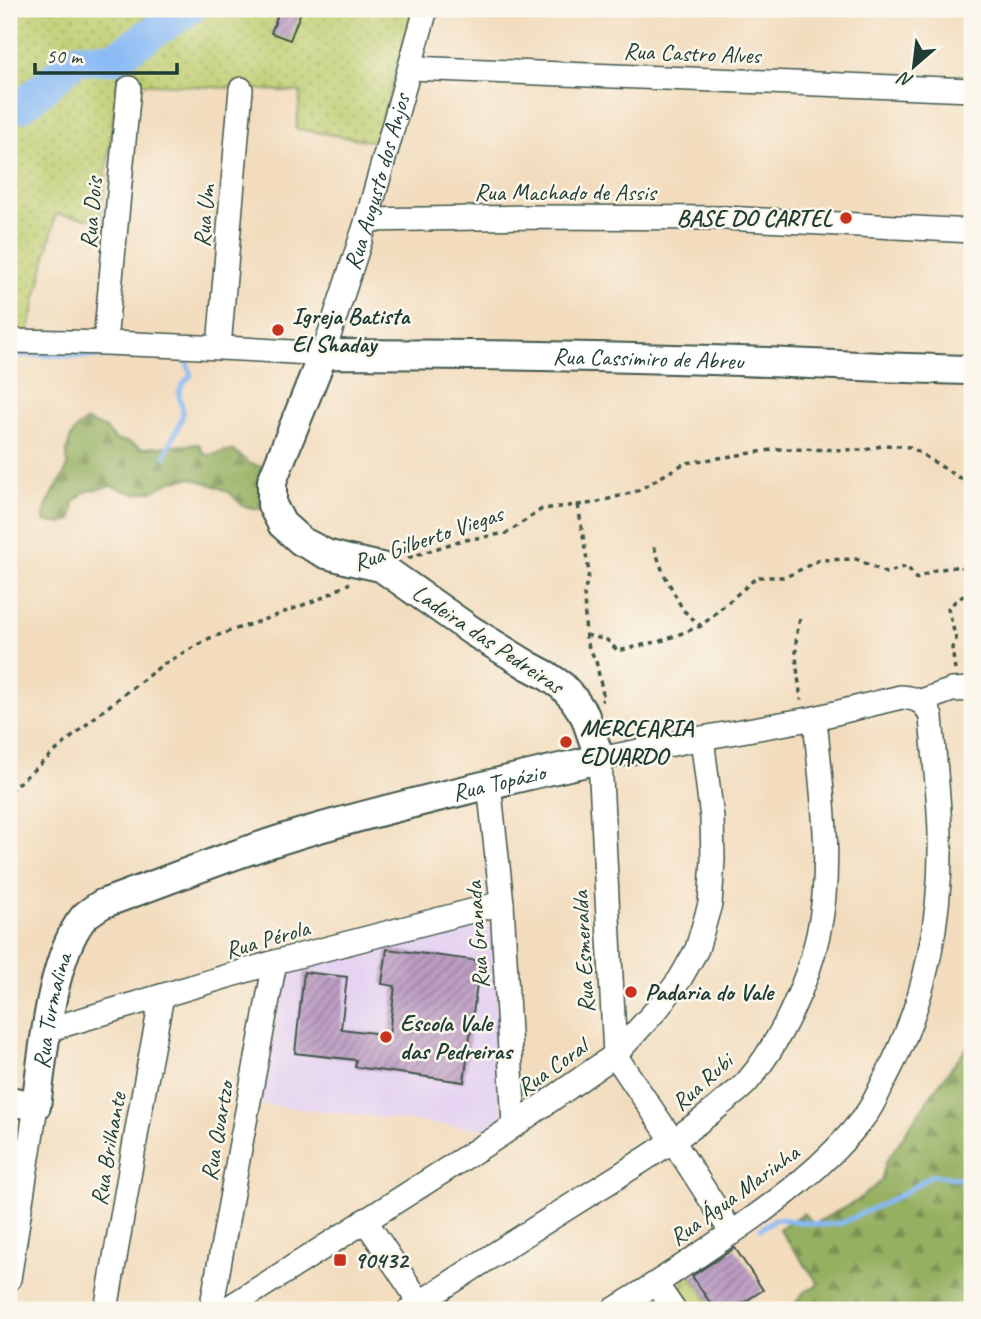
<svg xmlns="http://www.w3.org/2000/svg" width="981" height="1319" font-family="Caveat,sans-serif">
<defs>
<pattern id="grass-dots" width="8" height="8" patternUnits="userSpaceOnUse" patternTransform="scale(1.75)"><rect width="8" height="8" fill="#becd70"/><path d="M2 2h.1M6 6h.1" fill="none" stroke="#9aa85d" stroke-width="1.8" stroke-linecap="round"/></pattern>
<pattern id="forest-firs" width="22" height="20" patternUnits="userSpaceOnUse" patternTransform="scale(1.75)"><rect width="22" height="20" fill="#96b062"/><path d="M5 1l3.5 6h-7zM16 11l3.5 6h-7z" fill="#7a9052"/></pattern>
<pattern id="park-crowns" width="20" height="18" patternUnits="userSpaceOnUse" patternTransform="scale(1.75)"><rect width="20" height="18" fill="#becd70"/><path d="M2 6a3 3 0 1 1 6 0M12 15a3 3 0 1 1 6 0" fill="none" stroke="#9aa85d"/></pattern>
<pattern id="building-hatch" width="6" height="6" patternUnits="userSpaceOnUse" patternTransform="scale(1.75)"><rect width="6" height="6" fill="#bb9bc2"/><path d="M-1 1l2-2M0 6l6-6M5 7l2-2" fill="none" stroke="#97809e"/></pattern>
</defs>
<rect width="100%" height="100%" fill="#fbf7ec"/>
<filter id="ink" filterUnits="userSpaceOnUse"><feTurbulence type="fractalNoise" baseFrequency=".0143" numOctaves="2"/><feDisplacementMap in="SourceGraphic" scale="14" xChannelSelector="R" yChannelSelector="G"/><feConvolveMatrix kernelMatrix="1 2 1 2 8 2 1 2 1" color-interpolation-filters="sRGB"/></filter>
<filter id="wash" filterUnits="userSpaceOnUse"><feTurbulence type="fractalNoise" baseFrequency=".00686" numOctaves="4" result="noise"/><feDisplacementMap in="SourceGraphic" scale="28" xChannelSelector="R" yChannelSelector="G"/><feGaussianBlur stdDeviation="1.57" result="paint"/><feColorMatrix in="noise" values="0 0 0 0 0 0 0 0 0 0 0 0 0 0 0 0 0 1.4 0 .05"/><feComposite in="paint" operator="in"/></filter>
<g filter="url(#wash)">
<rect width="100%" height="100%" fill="#f2dcbd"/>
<path fill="#e5d3f1" d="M 481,921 L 493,928 L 502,1118 L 497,1125 L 489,1130 L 259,1104 L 288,971 Z"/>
<path fill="url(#grass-dots)" stroke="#6e8552" stroke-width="2" d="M 9,9 L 413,9 L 378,142 L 296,129 L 301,92 L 118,82 L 100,220 L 56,214 L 27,337 L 9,336 Z"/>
<path fill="url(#forest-firs)" stroke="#5a764b" stroke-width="2" d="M 86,421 L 105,428 L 116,440 L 128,442 L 142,448 L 199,444 C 206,466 220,448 232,451 C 240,453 244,461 251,464 C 252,465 261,466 262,466 L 260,509 L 243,506 L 230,493 L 218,487 L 192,478 L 171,481 L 155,490 L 135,494 L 111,486 L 84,492 L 74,502 L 72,520 L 61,524 L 44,521 C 43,501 59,488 66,470 C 69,464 67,466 67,459 C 66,442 72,430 86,421 Z
M 972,1041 L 972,1310 L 790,1310 L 804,1292 L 819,1284 L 779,1229 L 803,1213 L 814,1224 L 857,1201 L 881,1181 L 886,1162 L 935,1089 Z"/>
<path fill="url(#park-crowns)" stroke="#6e8552" stroke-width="2" d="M 689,1271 L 715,1310 L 686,1310 C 680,1296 680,1283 689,1271 Z"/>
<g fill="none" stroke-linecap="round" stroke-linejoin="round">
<path stroke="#88baf5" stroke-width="5" d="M 9,355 L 178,357 L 187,363 L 191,375 C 166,400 189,399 181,420 C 177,432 169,443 165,456
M 761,1229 L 775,1219 L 780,1219 L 824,1225 L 842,1223 L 899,1196 L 932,1175 L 972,1180"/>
<path stroke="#88baf5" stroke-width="33" d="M 9,110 L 23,105 L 76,59 L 114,58 L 189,9"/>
</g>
<g id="blocks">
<path fill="url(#building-hatch)" d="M 280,9 L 302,9 L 290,40 L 271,33 Z
M 387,949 L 480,961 L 464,1082 L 355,1067 L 356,1060 L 295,1053 L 304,972 L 347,977 L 341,1029 L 389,1035 L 395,986 L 382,984 Z
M 735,1248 L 763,1290 L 732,1310 L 715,1310 L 692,1276 Z"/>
</g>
</g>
<g filter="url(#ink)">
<use href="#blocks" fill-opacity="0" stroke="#3f5549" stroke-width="2"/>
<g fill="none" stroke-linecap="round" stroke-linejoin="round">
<g stroke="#3f5549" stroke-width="26">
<g id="minor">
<path d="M 410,68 L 972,90"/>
<path d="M 367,220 L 532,217 L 725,218 L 972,231"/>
<path id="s1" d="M 9,341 C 114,342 218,347 323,354 L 367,220 L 426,9"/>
<path d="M 105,342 L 129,88"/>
<path d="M 219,347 L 241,89"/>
<path d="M 921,701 L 952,690 L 972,689"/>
<path d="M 489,784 L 502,903 L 514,1125"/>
<path d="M 47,1030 L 275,962 L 502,903"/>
<path d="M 365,1220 L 425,1310"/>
<path d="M 9,1279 L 36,1106"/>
<path d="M 656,1284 L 674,1310"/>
<path d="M 106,1310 L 142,1101 L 162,996"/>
<path d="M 211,1310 L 241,1143 L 275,962"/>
<path d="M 225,1310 L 502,1134 L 615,1055 L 658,1008 L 680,979 L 697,949 L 710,904 L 713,860 L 712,818 L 702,738"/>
<path d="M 409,1310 C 473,1268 536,1227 601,1187 C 642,1161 682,1137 719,1106 C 728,1098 739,1091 747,1082 C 780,1043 807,985 818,935 C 834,864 821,789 815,718"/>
<path d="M 613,1310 C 651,1287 688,1263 724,1238 C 776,1203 826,1166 864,1117 C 874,1105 880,1088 887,1075 C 926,1001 942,916 940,833 C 939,794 934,755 931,717 C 926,702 916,698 901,697 L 815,718 L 702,738 L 600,759 L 615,1055 L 673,1141 L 732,1233"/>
</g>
</g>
<g stroke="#3f5549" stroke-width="32">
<g id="tertiary">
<path id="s2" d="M 9,1101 L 36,1106 C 43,1055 51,956 84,917 C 89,912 96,908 102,904 C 174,878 245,849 319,828 C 412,802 506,780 600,759 L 585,716 L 573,698 L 562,686 L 546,675 L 529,666 L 472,631 L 381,567 L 349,560 L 326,554 L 301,541 L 282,524 L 272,505 L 272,481 L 323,354 C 453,354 582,356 712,360 C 799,363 885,368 972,370"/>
</g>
</g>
<path stroke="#3f5549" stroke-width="3.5" stroke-dasharray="5 5" stroke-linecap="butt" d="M 578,505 L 589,573 L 584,594 L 586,641 L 596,661 L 604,699 L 601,701
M 654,547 L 663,572 L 683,610 L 701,626
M 408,558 L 459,541 L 507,533 L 542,509 L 595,503 L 637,491 L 685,463 L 778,449 L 865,450 L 885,445 L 910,447 L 963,480 L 972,481
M 800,619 C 792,645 798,674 801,700
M 586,635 L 607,640 L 618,651 L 664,640 L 701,626 L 757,577 L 786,577 L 819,560 L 856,559 L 886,573 L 907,566 L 916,579 L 935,570 L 961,566 L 972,576
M 955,670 L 952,648 L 956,639 L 948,608 L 959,598 L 972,593
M 9,791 L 100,713 L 162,665 L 210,638 L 277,615 L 324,597 L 350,583"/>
<use href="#minor" stroke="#fff" stroke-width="23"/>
<use href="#tertiary" stroke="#fff" stroke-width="28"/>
</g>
</g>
<g fill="#c8321e" stroke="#fbf7ec" stroke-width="2.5">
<circle cx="846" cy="218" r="7"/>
<circle cx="278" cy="330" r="7"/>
<circle cx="566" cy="742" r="7"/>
<circle cx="631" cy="992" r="7"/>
<circle cx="386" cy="1037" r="7"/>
<rect x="333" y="1253" width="14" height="14" rx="3.5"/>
</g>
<g text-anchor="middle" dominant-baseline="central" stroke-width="5" stroke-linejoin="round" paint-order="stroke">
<g font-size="24" fill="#1f3d34" stroke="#fbf7ec">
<text transform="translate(692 53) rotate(2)">Rua Castro Alves</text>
<text stroke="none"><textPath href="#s1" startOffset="495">Rua Augusto dos Anjos</textPath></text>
<text x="565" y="192">Rua Machado de Assis</text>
<text transform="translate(91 213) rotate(-85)">Rua Dois</text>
<text transform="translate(204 216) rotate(-85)">Rua Um</text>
<text stroke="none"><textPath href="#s2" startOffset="1684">Rua Cassimiro de Abreu</textPath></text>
<text transform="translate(428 538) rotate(-19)">Rua Gilberto Viegas</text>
<text transform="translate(488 639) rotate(34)">Ladeira das Pedreiras</text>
<text stroke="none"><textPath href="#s2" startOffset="662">Rua Topázio</textPath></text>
<text transform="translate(477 935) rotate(-94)">Rua Granada</text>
<text transform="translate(267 939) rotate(-16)">Rua Pérola</text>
<text transform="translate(583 952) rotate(-93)">Rua Esmeralda</text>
<text stroke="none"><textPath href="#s2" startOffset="124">Rua Turmalina</textPath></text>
<text transform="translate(552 1067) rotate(-35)">Rua Coral</text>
<text transform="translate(702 1082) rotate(-42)">Rua Rubi</text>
<text transform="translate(217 1131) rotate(-80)">Rua Quartzo</text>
<text transform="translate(108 1149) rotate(-80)">Rua Brilhante</text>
<text transform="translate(734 1195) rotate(-36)">Rua Água Marinha</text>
</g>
<g font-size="24" font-weight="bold" fill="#1f3d34" stroke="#fbf7ec" text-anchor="start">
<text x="832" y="218" text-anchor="end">BASE DO CARTEL</text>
<text x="292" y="316">Igreja Batista<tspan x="292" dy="28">El Shaday</tspan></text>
<text x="580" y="728">MERCEARIA<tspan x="580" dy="28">EDUARDO</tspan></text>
<text x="645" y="992">Padaria do Vale</text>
<text x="400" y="1023">Escola Vale<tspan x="400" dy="28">das Pedreiras</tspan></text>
<text x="354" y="1260">90432</text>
</g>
</g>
<rect width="981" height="1319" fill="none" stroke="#fbf7ec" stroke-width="35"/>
<g transform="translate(914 66) rotate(208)" stroke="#fbf7ec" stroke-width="5" paint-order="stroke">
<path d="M0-5L12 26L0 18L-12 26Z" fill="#1f3d34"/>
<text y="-10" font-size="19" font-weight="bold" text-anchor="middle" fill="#1f3d34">N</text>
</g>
<path d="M35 63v10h142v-10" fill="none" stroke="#1f3d34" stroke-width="3.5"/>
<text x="46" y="63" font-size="21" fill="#1f3d34" stroke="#fbf7ec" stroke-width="5" paint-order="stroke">50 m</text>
</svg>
